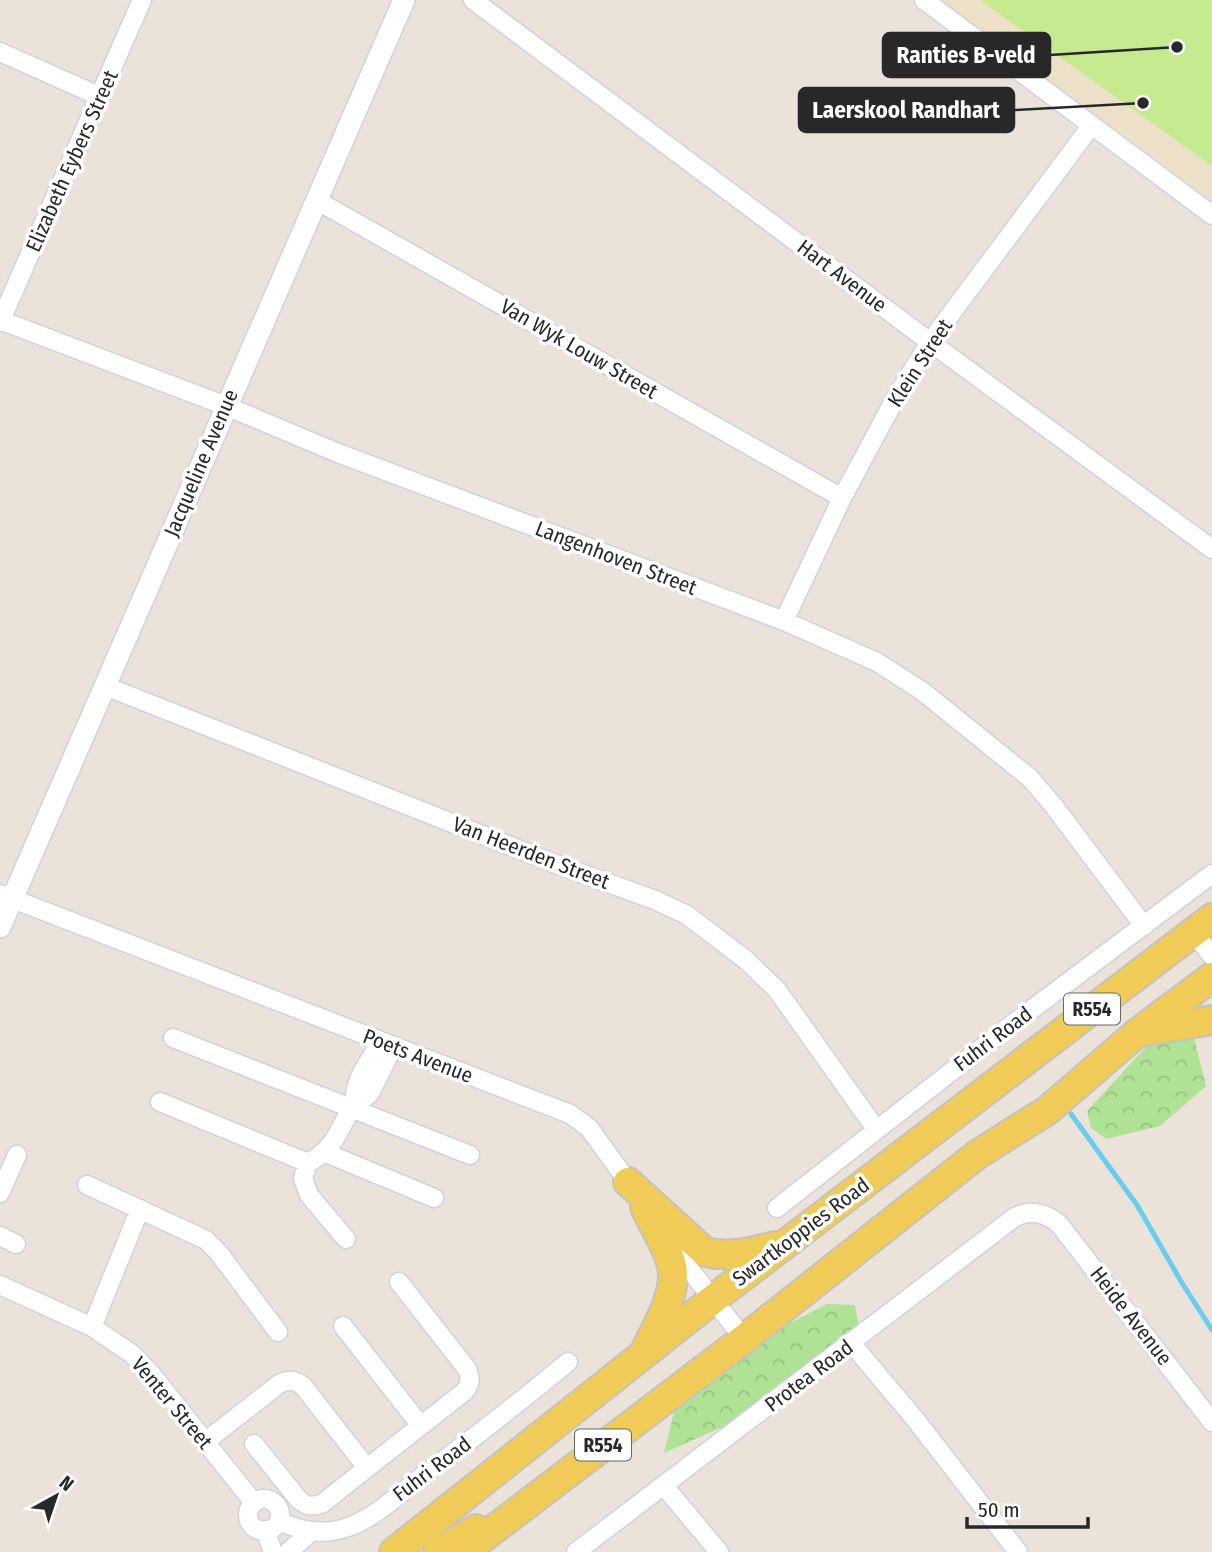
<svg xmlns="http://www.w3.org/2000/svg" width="1212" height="1552" font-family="'Fira Sans Condensed',sans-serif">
<defs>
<pattern id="forest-crowns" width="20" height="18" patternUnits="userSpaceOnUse" patternTransform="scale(1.75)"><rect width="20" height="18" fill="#b0e295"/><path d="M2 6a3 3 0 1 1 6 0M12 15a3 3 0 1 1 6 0" fill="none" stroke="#97c280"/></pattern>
</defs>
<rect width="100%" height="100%" fill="#ebe3d9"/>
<path fill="#ede0c8" d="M 935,0 L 1212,0 L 1212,205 Z"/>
<path fill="url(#forest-crowns)" d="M 1194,1038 L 1206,1086 L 1160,1126 L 1106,1139 L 1091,1128 L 1087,1111 L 1146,1047 Z
M 827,1304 L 855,1305 L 860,1334 L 747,1416 L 664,1453 L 675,1408 L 765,1336 Z"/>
<path fill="#c5ea90" d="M 980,0 L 1212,0 L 1212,166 Z"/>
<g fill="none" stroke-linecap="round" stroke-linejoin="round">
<path stroke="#6acdee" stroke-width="5" d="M 1071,1114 L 1137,1205 L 1182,1283 L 1212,1330"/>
<g stroke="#ced2e1" stroke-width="21">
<path id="minor" d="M 473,0 L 930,342 L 1212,549
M 924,0 L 1212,215
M 0,52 L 101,97
M 316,200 L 842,498
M 0,320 L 226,406 L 338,453 L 784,621 L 877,662 L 922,691 L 1030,778 L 1053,805 L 1144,926
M 0,322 L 142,0
M 784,621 L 842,498 L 895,399 L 930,342 L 1091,126
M 105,686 L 556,864 L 655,900 L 687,915 L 746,960 L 777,990 L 876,1129
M 0,894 L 570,1114 L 589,1128 L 634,1190
M 1193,932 L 1212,956
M 173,1038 L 470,1155
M 160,1102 L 308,1163 C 337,1147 336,1132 353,1107 C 357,1101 365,1099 370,1093 L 393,1047
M 355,1104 C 352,1081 370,1061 381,1042
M 326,1153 L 434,1198
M 308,1163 L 303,1178 L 309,1195 L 346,1239
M 87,1185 L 206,1240 L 218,1252 L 278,1332
M 0,1193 L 17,1155
M 777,1208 L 1007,1028 L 1212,874
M 0,1236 L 16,1244
M 673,1248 L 744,1339
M 0,1285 L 92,1327 L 132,1354 L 153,1376 L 254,1503
M 343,1326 L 421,1426
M 92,1327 L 140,1209
M 852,1344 L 915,1419 L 1018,1552
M 206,1441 L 279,1384 C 289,1379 295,1380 303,1386 L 367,1468 L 464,1392 C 471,1384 471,1378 467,1369 L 399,1282
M 254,1444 L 299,1500 C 308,1507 313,1507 323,1503 L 367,1468
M 664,1486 L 719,1552
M248 1515a16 16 0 1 1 32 0a16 16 0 1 1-32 0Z
M 279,1521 C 302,1532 326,1536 351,1526 C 375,1517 401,1493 421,1477 C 471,1440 520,1402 568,1362
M 265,1530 L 273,1552
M 288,1552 L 311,1532
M 576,1552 L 1015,1217 C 1030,1209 1046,1213 1059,1224 L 1212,1422"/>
</g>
<g stroke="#ced2e1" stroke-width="24">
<path id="tertiary" d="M 0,927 L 404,0"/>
</g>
<g stroke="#c3c3c3" stroke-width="32">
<path id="primary" d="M 1146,1031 L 1212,1020
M 628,1182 L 705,1252 C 729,1258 751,1252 775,1246
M 645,1351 C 656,1327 680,1291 671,1262 C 665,1243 653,1225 645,1207
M 394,1552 L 712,1300 L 1212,918
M 438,1552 L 476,1529
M 464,1552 L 744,1339 L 978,1154 L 1048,1110 L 1137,1033 L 1212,977"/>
</g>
<use href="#minor" stroke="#fff" stroke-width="18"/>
<use href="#tertiary" stroke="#fff" stroke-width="21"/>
<use href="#primary" stroke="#f0cb58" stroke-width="28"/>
</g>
<g text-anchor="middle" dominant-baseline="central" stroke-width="7" stroke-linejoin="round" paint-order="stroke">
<g fill="#fff" stroke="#686868" stroke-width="2">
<rect x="1064" y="993.5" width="56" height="31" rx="5"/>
<rect x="575" y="1429.5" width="56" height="31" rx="5"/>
</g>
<g font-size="19" font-weight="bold" fill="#282828">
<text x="1092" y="1009">R554</text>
<text x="603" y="1445">R554</text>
</g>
<g font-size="21" fill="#282828" stroke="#fff">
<text transform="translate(72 161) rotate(-66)">Elizabeth Eybers Street</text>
<text transform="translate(842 276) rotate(37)">Hart Avenue</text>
<text transform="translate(579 349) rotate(30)">Van Wyk Louw Street</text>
<text transform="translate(920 363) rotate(-57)">Klein Street</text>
<text transform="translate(201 463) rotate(-67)">Jacqueline Avenue</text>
<text transform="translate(616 558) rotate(21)">Langenhoven Street</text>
<text transform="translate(531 853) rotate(21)">Van Heerden Street</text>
<text transform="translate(993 1039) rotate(-37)">Fuhri Road</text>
<text transform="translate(418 1056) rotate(21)">Poets Avenue</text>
<text transform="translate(801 1232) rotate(-37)">Swartkoppies Road</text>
<text transform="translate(1131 1316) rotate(52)">Heide Avenue</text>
<text transform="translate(809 1376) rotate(-37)">Protea Road</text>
<text transform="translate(172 1403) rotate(50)">Venter Street</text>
<text transform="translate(432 1469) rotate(-37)">Fuhri Road</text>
</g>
</g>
<path fill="none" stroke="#282828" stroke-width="2.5" d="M1177 47L1050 55M1143 103L1014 110"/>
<g fill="#282828" stroke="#fff" stroke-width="2.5">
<circle cx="1177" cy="47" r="7"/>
<circle cx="1143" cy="103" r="7"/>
</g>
<g fill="#282828" stroke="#282828" stroke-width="2.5">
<rect x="883" y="33" width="167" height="44" rx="7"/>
<rect x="799" y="88" width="215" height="44" rx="7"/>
</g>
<g font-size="23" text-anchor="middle" font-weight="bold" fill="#fff">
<text x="966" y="63">Ranties B-veld</text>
<text x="906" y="118">Laerskool Randhart</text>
</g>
<g transform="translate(56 1496) rotate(40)" stroke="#ffffff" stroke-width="5" paint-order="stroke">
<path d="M0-5L12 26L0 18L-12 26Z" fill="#282828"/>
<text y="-10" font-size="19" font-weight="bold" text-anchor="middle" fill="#282828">N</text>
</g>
<path d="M967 1517v10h121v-10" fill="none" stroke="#282828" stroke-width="3.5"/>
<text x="978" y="1517" font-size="21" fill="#282828" stroke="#ffffff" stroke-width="5" paint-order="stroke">50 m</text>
</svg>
